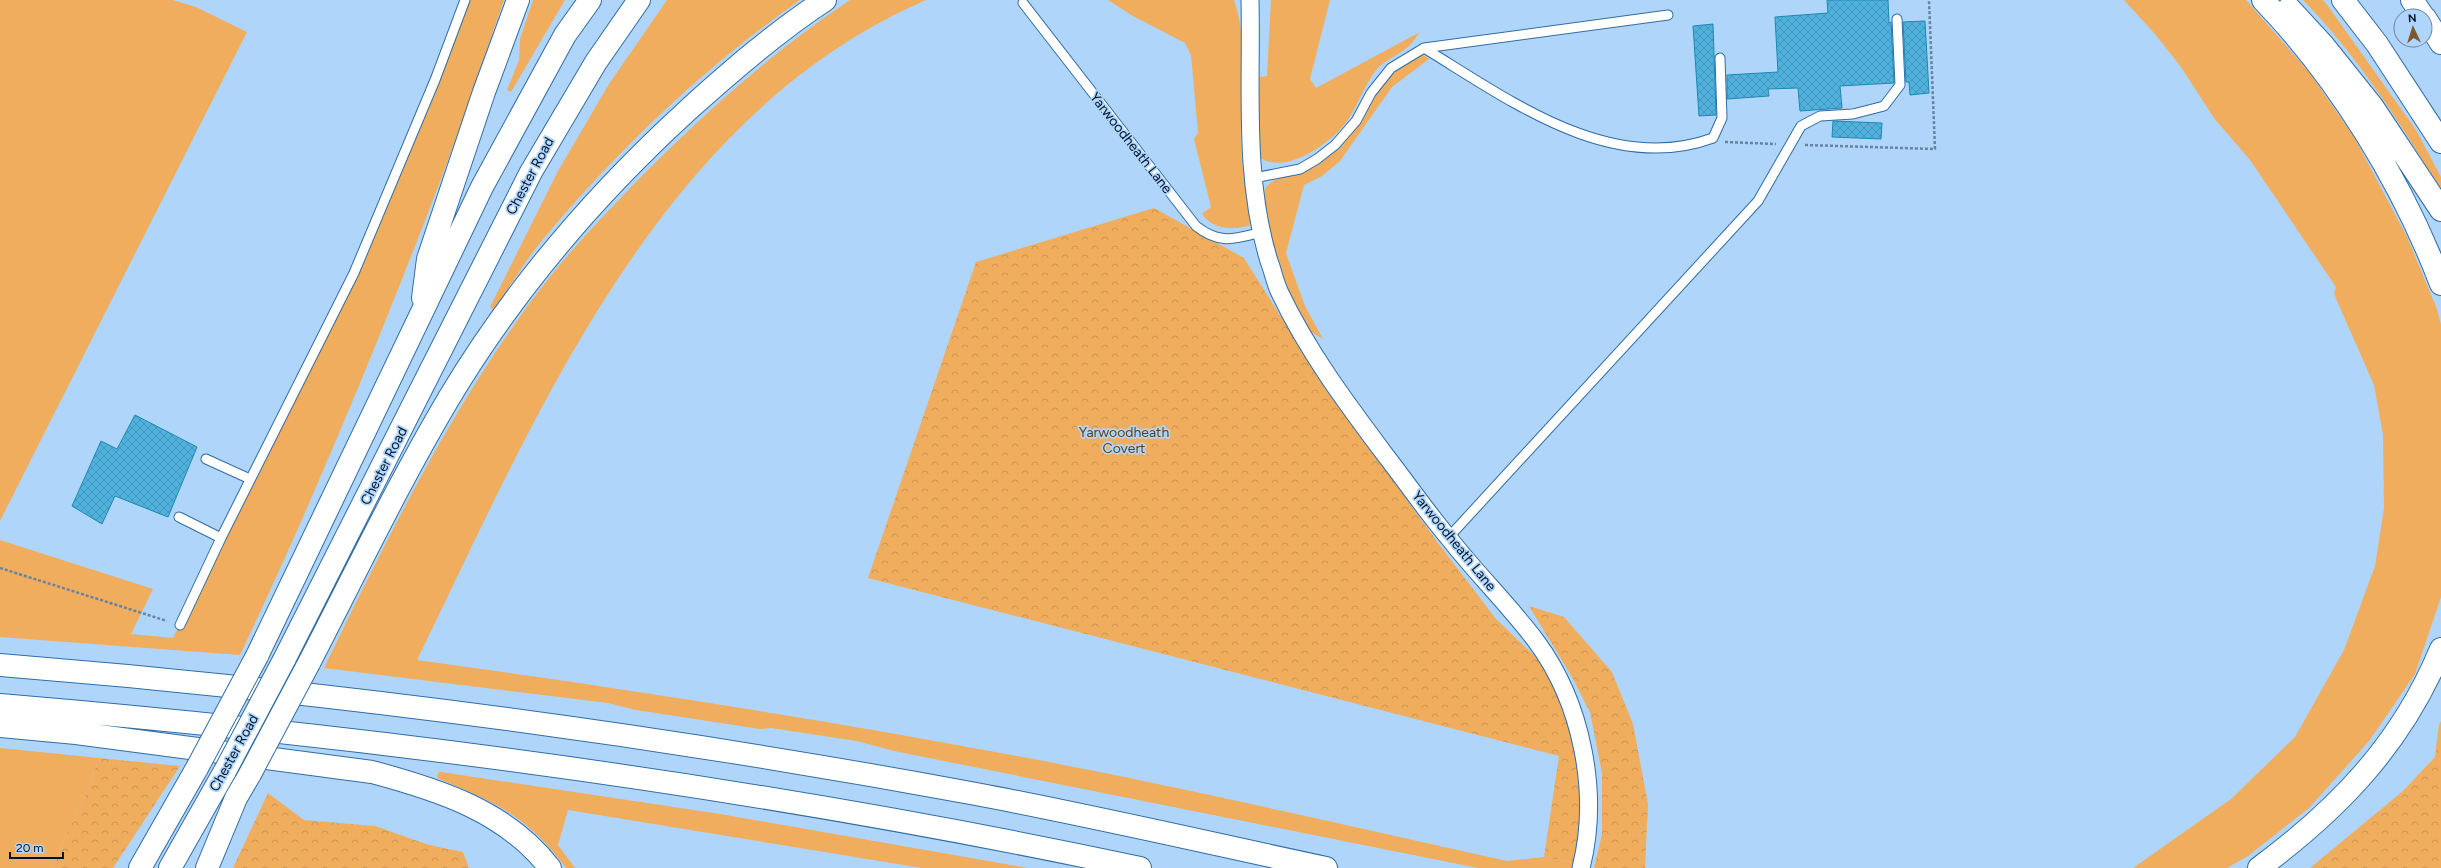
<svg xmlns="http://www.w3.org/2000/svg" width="2441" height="868" font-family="Figtree,sans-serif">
<defs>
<pattern id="forest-crowns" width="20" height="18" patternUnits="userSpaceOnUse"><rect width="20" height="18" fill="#f0ad5d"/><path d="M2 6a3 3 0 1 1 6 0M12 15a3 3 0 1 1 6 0" fill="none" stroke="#cc9451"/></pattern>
<pattern id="building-cross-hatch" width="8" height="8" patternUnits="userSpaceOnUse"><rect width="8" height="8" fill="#50b2dc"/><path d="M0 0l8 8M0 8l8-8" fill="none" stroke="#4498bd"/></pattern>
</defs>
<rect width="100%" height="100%" fill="#b0d5fa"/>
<path fill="#f0ad5d" d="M 0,0 L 173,0 L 196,7 L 247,32 L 0,521 Z
M 469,0 L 504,0 C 484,57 465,114 444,171 C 382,334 315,497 240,655 L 0,637 L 0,540 L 153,589 L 131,634 L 173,638 L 322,341 Z
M 533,0 L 565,0 L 511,92 L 507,90 L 519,60 L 520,39 Z
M 667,0 L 800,0 C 702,69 613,154 536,248 C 521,267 508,290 494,310 L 490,307 L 558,171 L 609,84 Z
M 850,0 L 926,0 C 658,116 537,415 417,660 C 651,692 884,729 1115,775 C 1246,802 1376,832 1507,861 L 1544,857 L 1577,863 L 1576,868 L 1478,868 L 894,751 L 857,741 L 771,728 L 760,729 L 636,710 L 608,703 L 324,668 C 387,538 459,392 549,278 C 576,244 606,213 636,182 C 702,115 772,52 850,0 Z
M 1108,0 L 1234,0 C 1250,46 1239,98 1241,146 C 1242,172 1247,199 1252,225 C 1233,230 1215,231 1202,214 L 1211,207 L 1194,139 L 1198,133 L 1191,55 L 1185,43 L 1133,16 Z
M 1271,0 L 1330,0 L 1310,79 L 1316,88 L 1420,32 C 1417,36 1413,42 1409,46 C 1399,55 1385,60 1377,69 C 1365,84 1358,104 1348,120 C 1333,142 1283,178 1258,156 L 1256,130 L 1260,77 L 1267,76 Z
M 2124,0 L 2246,0 L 2309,72 L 2354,137 L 2407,237 L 2437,309 L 2441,324 L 2441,597 L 2415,674 L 2369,741 L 2309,808 L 2248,856 L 2227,868 L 2133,868 L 2231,799 L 2295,737 L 2344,650 L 2375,566 L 2384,508 L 2383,435 L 2374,385 L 2334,294 L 2336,287 L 2250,160 L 2214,118 L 2181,67 L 2155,34 Z
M 2303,0 L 2323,0 L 2328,6 L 2416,130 L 2441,177 L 2441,190 C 2400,123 2358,56 2303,0 Z
M 1421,53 L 1429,59 L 1392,87 L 1340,161 L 1322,176 L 1304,185 L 1286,253 L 1305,306 L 1323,339 L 1309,331 L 1291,301 L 1269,241 L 1263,195 L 1266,187 L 1273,181 L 1315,165 L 1360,120 L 1391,72 Z
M 0,748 L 99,758 L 87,791 L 51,868 L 0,868 Z
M 441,772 L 720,814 L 1028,868 L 922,868 L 568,810 L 558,845 L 575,868 L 566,868 C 529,818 496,802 439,779 L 437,777 L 438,773 Z"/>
<path fill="url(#forest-crowns)" d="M 1154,208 L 1244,258 L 1320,379 L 1438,543 L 1496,619 L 1540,661 L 1562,701 L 1578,749 L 1582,816 L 1577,863 L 1544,857 L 1559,756 L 868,578 L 976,262 Z
M 1529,606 L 1564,617 L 1612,672 L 1633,724 L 1648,804 L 1645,868 L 1594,868 L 1602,834 L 1602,773 L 1590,712 L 1572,677 Z
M 2441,721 L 2441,868 L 2310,868 L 2403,791 L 2435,757 L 2439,725 Z
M 99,758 L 180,766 L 113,868 L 51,868 L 87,791 Z
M 268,793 L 304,820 L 375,826 L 429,845 L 463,852 L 469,868 L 233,868 Z"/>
<path fill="url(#building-cross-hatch)" stroke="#1b89b1" d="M 1827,0 L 1888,0 L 1889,23 L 1891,22 L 1894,83 L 1840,86 L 1842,108 L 1800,111 L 1798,88 L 1768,89 L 1769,96 L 1727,99 L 1727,75 L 1778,72 L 1775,17 L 1828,13 Z
M 1925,21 L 1929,93 L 1910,95 L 1909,82 L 1906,82 L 1903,22 Z
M 1713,24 L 1716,115 L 1699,116 L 1693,26 Z
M 1833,121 L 1882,123 L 1881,139 L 1832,137 Z
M 135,415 L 197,447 L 168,517 L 115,496 L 102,524 L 72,506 L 101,441 L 117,449 Z"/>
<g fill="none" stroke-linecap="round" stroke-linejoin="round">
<g stroke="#306da6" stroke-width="11">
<path id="lane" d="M 1023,3 L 1196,226 C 1220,245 1235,239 1262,232
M 1424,48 L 1668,15
M 1254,178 L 1300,169 L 1317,159 L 1335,145 L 1356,121 L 1371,93 L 1391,68 L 1424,48 C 1508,99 1610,176 1713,138 L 1722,118 L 1720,58
M 206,459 L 250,479
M 179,517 L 221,538
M 1448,538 L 1758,201 L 1801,126 L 1820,116 L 1853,114 L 1884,106 L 1900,85 L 1897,19
M 180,625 L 221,538 L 354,273 L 435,80 L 465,0"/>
</g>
<g stroke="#306da6" stroke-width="19">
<path id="street" d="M 1250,0 C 1252,87 1243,176 1269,261 C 1273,271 1275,283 1280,293 C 1308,352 1347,404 1386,456 C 1407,483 1426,511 1448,537 C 1476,573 1509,605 1536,641 C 1582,703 1600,793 1581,868"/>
</g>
<g stroke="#306da6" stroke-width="24">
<path id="highway" d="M 2263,0 C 2339,79 2402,182 2441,284
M 2343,0 L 2377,44 L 2441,142
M 2412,0 L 2423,16
M 2289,8 L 2324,46 L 2372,106 L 2441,210
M 2425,18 L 2441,43
M 423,298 L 428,259 L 484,92 L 518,0
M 257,656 L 482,187 L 565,35 L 590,0
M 284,660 L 531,172 L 596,62 L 639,0
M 309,663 C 355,574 398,484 449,398 C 513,291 596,194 688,110 C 731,71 776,32 825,0
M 0,665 C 327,691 653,734 976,794 C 1093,816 1209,843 1326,868
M 0,705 C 383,737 765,788 1140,868
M 0,726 L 76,733 L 372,772 C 439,790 506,811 550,868
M 140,868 L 197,768
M 170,868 L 225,771
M 207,868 L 236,798 L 250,774
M 2259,868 C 2340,808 2402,743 2441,649"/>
</g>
<path stroke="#6583a2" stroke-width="2.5" stroke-dasharray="3 2" stroke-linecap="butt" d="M 1725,142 L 1776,144
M 1805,145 L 1935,149 L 1929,0
M 0,568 L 167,621"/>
<use href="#lane" stroke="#fff" stroke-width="9"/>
<use href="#street" stroke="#fff" stroke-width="17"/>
<use href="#highway" stroke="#fff" stroke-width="22"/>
<g stroke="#306da6" stroke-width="24" stroke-linecap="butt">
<path id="highway-bridge" d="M 197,768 L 257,656
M 225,771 L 284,660
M 250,774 L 309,663"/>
</g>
<use href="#highway-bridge" stroke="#fff" stroke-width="22"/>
</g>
<g text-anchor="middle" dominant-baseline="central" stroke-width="3.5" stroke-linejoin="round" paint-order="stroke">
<g font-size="14" fill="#00152b" stroke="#b0d5fa">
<text transform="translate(1131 143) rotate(52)">Yarwoodheath Lane</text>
<text transform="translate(530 176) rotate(-62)">Chester Road</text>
<text transform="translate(384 466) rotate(-63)">Chester Road</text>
<text transform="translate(1454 541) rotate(51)">Yarwoodheath Lane</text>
<text transform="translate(234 753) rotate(-61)">Chester Road</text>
</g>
<g font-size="14" fill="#613e10" stroke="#b0d5fa">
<text x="1124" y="432">Yarwoodheath<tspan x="1124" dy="16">Covert</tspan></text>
</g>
</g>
<g transform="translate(2413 28) rotate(356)"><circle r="19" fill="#b0d5fa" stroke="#6a88a7"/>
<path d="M0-3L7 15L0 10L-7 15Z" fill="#7a5830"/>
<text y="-6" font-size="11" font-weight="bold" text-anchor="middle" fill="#00152b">N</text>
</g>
<path d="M10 852v6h53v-6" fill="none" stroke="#00152b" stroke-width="2"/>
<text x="16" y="852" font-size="12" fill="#00152b" stroke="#b0d5fa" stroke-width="3" paint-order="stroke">20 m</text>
</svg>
